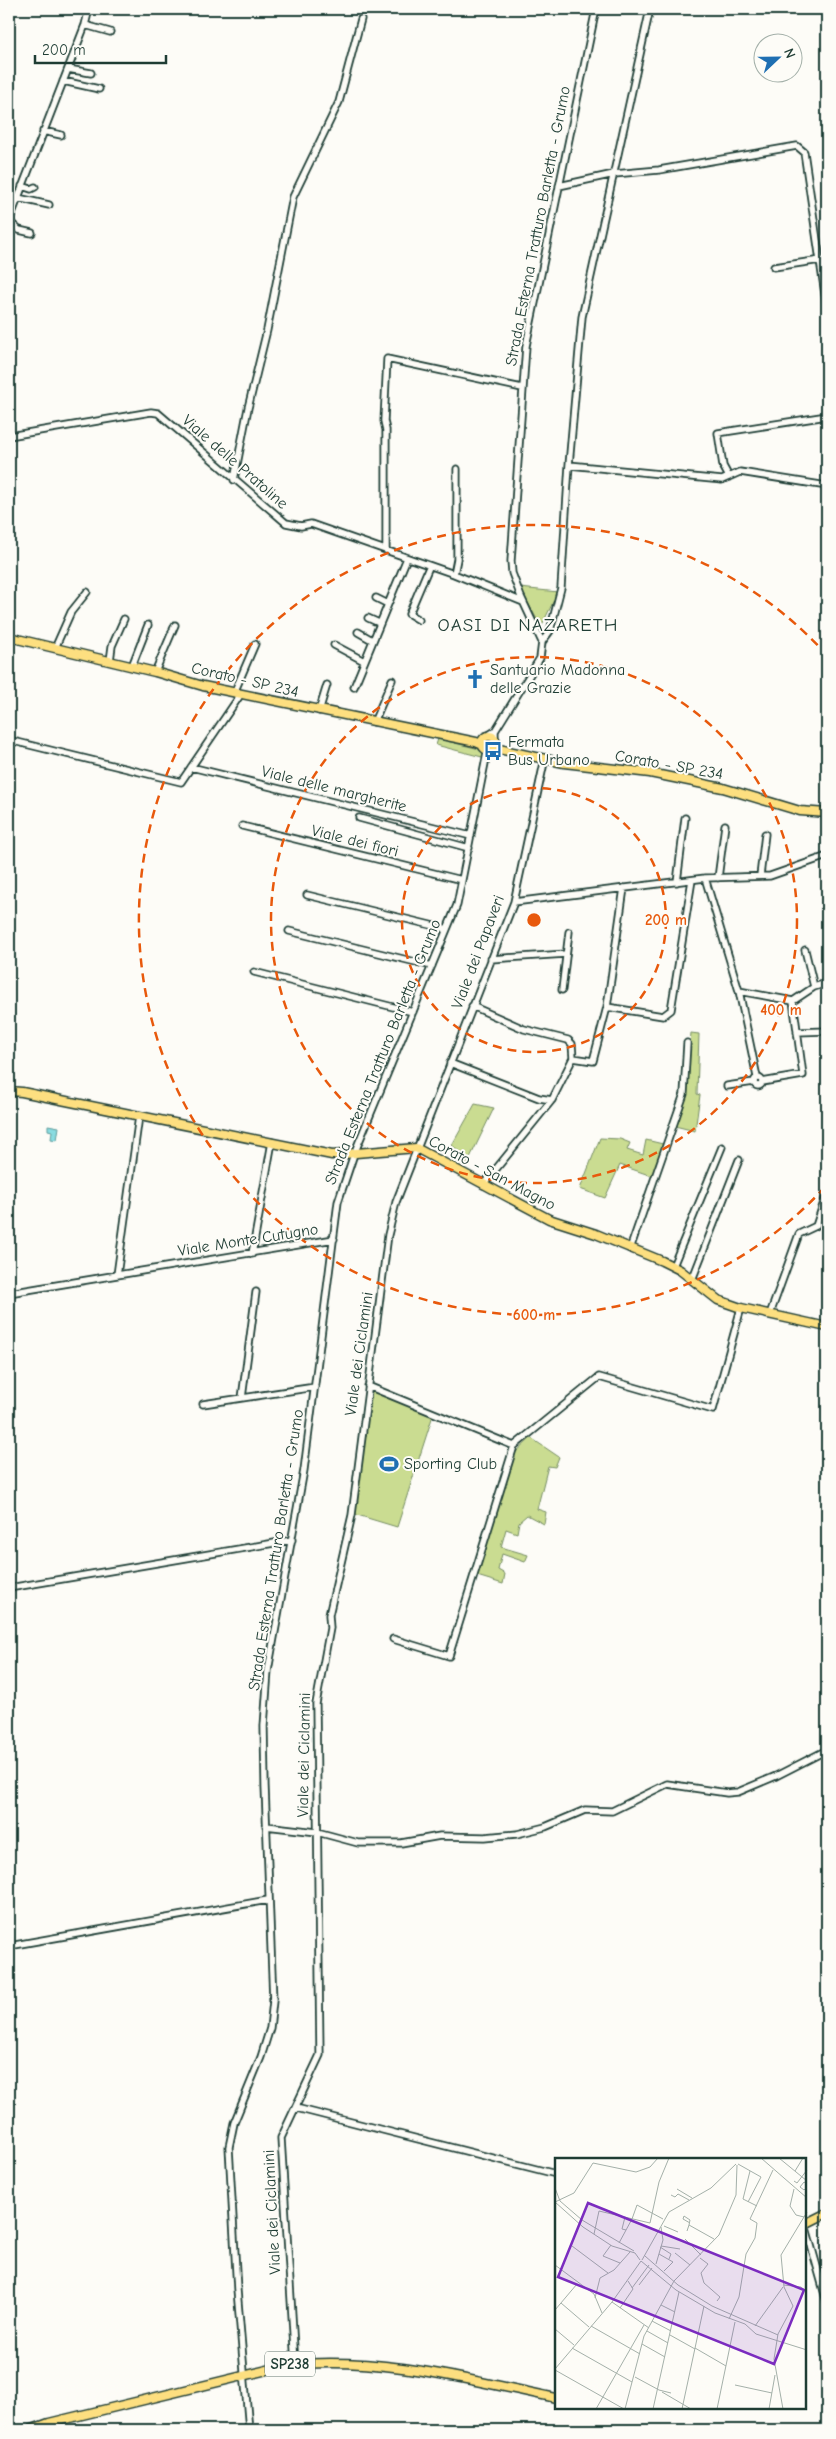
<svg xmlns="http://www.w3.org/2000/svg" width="836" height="2439" font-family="'Comic Neue',sans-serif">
<rect width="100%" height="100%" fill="#fdfcf7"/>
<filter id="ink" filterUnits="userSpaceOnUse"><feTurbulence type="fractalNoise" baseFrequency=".02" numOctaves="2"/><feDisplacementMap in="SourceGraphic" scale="10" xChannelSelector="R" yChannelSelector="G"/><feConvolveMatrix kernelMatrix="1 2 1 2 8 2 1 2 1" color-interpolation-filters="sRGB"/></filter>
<g filter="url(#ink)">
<path fill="#cadc91" stroke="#748c62" d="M 520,588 L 558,592 L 541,627 Z
M 438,739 L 484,750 L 482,757 L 436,745 Z
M 691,1033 L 699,1034 L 697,1094 L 700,1095 L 695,1131 L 675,1126 L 686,1093 Z
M 475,1104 L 494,1108 L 466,1166 L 460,1161 L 460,1153 L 452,1145 Z
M 600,1138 L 620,1139 L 630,1143 L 627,1150 L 643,1155 L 646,1140 L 663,1144 L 652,1176 L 620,1165 L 605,1198 L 580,1189 Z
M 370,1388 L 433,1415 L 397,1527 L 354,1514 Z
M 531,1438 L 559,1457 L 555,1467 L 548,1466 L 537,1509 L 546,1512 L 544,1524 L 527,1515 L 519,1522 L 517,1533 L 506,1529 L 501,1547 L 528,1555 L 525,1562 L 502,1554 L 498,1570 L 505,1574 L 503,1584 L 477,1576 L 515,1453 Z"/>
<path fill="#89dbe0" stroke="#5f9c9b" d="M 48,1125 L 59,1127 L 57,1140 L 51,1139 L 52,1131 L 48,1130 Z"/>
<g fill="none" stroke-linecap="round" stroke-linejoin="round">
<g stroke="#1f3d34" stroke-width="9">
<path id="minor" d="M 85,25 L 110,32
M 68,69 L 91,73
M 63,81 L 99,89
M 43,131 L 61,135
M 22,186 L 31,189 L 35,187
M 559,186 L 614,174 L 659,170 L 797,146 L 804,152 L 827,308
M 18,198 L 49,205
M 9,221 L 85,25 L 89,9
M 9,221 L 19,230 L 32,233
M 774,267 L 821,260
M 9,436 L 151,412 L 158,413 L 286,523 L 301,526 L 311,524 L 454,574 L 523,602
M 569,465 L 722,480 L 740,472 L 827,486
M 729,477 L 723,466 L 718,433 L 827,416
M 234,480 L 248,408 L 267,330 L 293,197 L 339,102 L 361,19
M 386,550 L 386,430 L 384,421 L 387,359 L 522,388
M 454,574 L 457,559 L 457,469
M 376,598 L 388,604
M 368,618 L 379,623
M 419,620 L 409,614 L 429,567
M 358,632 L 372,640
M 542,642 L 550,631 L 561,588 L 569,465 L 582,317 L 650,9
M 334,645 L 364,661
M 55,648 L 71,612 L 87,592
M 110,661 L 112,646 L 124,619
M 132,666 L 148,625
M 155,672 L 175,625
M 354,687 L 407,558
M 234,693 L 255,644
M 319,711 L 327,685
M 374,722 L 392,680
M 495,731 L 495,739
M 487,736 L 495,731 L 540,658 L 542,642 L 521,597 L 512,573 L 511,561 L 526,346 L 596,9
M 9,740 L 181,782 L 241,694
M 191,767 L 471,836
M 359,818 L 469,848
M 242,826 L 462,880
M 760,876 L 765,834
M 705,878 L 739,991 L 757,1077
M 718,878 L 725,825
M 677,882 L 685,818
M 307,895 L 447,929
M 514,902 L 705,878 L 770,876 L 827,856
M 289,931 L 432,966
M 805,950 L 814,987
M 491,959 L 566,954
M 254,972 L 413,1012
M 562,990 L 569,932
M 739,991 L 793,1001 L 814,987 L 827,983
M 472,1006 L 524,1029 L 568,1040 L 572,1044 L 573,1058 L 593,1061 L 607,1007 L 624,888
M 607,1007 L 663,1016 L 671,1010 L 692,880
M 797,1032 L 827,1031
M 450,1063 L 539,1098 L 552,1100
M754 1082a4 4 0 1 1 8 0a4 4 0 1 1-8 0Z
M 762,1082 L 803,1075 L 793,1001
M 727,1086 L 754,1082
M 483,1185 L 552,1100 L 573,1058
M 630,1249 L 684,1094 L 687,1043
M 252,1254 L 272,1142
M 673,1266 L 722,1147
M 117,1275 L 139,1116
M 692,1280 L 739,1160
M 9,1293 L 334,1239
M 770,1314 L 799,1234 L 816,1226 L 827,1193
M 368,1386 L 514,1446
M 242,1398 L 256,1292
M 203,1404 L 315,1387
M 9,1588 L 292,1540
M 393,1639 L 449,1656 L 514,1446 L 599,1377 L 713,1410 L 741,1308
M 266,1826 L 317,1832 L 358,1843 L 401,1843 L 440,1836 L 485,1837 L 517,1834 L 545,1827 L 585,1810 L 612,1811 L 667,1784 L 727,1793 L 738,1792 L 776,1776 L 827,1750
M 9,1946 L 268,1900
M 296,2108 L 556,2174
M 805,2224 L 827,2302
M 295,2364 L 281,2138 L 320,2055 L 316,1704 L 330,1628 L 329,1615 L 352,1515 L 388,1235 L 396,1202 L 514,902 L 545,758
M 249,2430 L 237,2290 L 229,2147 L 234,2123 L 261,2057 L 270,2028 L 273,2001 L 265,1786 L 264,1726 L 268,1671 L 304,1470 L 338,1202 L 354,1154 L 457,905 L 487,753 L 485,748"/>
</g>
<g stroke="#1f3d34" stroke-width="11">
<path id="major" d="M 9,637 L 155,672 L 203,686 L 476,742 L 483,745
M482 743a7 7 0 1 1 14 0a7 7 0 1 1-14 0Z
M 494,748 L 564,763 L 650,773 L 723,788 L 800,811 L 827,813
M 9,1091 L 22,1092 L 332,1155 L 416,1148 L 549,1219 L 596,1234 L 662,1261 L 680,1270 L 718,1300 L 741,1308 L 827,1327
M 805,2224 L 827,2213
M 30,2430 L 49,2423 L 288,2365 C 382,2356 465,2379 556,2398"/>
</g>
<use href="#minor" stroke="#fdfcf7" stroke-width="5.5"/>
<use href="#major" stroke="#fddf80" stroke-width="8"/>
</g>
</g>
<g fill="none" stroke="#e8590c" stroke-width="2.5" stroke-dasharray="9 6">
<circle cx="534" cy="920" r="132"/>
<circle cx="534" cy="920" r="263"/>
<path d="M825 1187A395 395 0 1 1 825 653"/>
</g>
<defs>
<g id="church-bare" transform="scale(1.5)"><path d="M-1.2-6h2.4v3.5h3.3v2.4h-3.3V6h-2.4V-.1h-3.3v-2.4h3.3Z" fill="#1f6fb2" stroke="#fdfcf7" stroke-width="2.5" paint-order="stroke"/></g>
<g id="bus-bare" transform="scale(1.5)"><path d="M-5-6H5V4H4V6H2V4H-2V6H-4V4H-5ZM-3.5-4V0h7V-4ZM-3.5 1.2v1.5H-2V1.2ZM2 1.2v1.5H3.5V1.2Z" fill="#1f6fb2" stroke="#fdfcf7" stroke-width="2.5" paint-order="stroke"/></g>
<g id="stadium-bare" transform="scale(1.5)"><path d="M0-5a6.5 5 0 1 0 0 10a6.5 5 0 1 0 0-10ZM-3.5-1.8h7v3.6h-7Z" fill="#1f6fb2" stroke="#fdfcf7" stroke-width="2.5" paint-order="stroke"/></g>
</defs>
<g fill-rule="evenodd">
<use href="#church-bare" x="475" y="679"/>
<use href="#bus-bare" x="493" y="751"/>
<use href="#stadium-bare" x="389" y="1464"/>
</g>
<g text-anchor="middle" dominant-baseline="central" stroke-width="4" stroke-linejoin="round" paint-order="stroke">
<rect fill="#fdfcf7" stroke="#62766e" stroke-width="1" x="265" y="2351.5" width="50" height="25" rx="4"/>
<g font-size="15" font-weight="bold" fill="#1f3d34">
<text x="290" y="2364">SP238</text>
</g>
<g font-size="16" fill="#1f3d34" stroke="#fdfcf7">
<text transform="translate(538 226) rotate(-79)">Strada Esterna Tratturo Barletta - Grumo</text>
<text transform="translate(235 462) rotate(41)">Viale delle Pratoline</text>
<text transform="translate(245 680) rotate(13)">Corato - SP 234</text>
<text transform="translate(669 765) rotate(10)">Corato - SP 234</text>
<text transform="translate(334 789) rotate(14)">Viale delle margherite</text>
<text transform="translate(355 841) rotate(14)">Viale dei fiori</text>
<text transform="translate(478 952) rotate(-69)">Viale dei Papaveri</text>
<text transform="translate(383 1052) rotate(-68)">Strada Esterna Tratturo Barletta - Grumo</text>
<text transform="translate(492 1173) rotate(28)">Corato - San Magno</text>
<text transform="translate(248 1240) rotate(-9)">Viale Monte Cutugno</text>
<text transform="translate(359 1354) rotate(-82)">Viale dei Ciclamini</text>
<text transform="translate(276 1550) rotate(-81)">Strada Esterna Tratturo Barletta - Grumo</text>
<text transform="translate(304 1755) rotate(-89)">Viale dei Ciclamini</text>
<text transform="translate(272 2212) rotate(-93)">Viale dei Ciclamini</text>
</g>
<g font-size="16" fill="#1f3d34" stroke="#fdfcf7" text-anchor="start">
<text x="490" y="670">Santuario Madonna<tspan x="490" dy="18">delle Grazie</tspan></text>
<text x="508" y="742">Fermata<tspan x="508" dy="18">Bus Urbano</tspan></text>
<text x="404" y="1464">Sporting Club</text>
</g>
<g font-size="19" letter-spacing="1" fill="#1f3d34" stroke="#fdfcf7">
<text x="528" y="625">OASI DI NAZARETH</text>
</g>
</g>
<g transform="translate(555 2158)">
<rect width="251" height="251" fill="#fdfcf7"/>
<path fill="none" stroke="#a4b0a9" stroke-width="1" d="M 206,0 L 252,40M 224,0 L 252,23M 183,6 L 206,19 L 193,44M 195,13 L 188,41 L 202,48M 240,13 L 248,0M 239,23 L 242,25 L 252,12M 252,26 L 249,24 L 245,29 L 249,32 L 252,29M 0,30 L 5,43 L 27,62 L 79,93M 122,31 L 137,40M 239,31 L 235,48 L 241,57 L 249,59M 116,37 L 120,39 L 123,36 L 134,42M 0,44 L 19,35 L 38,5 L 81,14 L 95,9 L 103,0M 0,44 L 28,69 L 57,88 L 80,95 L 85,102M 70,59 L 67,71 L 71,72M 77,61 L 82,47 L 108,61M 134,67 L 159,81M 109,68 L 123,74M 132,73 L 134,67 L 135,62 L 129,58 L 128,61 L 135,65M 39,76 L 44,53 L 95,65 L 104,24 L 114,0M 130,81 L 146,97M 64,85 L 77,61M 56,87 L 48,98 L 65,105M 17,88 L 53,115M 106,88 L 125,91M 105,89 L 116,96 L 114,101M 120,95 L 135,107M 104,96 L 118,104 L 109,113M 90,98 L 123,127 L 157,148 L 223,177M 145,100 L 153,106 L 146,115 L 149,125 L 165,139 L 162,143M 87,102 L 114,54 L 156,30 L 181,6M 86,103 L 121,132 L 160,155 L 190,166 L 201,176 L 252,192M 101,106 L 108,82 L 106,69M 0,107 L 39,136 L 47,155M 84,127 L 97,110M 229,127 L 246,129 L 252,134M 77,130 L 94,107M 40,140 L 45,120 L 59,112 L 75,94M 57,144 L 94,170M 6,145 L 34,169M 106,147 L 120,154M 65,150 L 78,131 L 73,123M 0,152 L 22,126M 174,161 L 184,139 L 191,96 L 200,80 L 202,65 L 195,61 L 218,12M 97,163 L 116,173M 36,168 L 85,196M 200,168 L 228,129M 0,171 L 19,187M 92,173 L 113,185M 115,177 L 140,191M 87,186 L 110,199M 17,190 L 77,224M 140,190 L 171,208M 0,211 L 57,144 L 86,103M 0,212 L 69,251M 80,219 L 104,232 L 116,235M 180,227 L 217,235M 107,234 L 136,251M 41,251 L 89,167M 70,251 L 89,178 L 119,123 L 164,77 L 181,37 L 182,7M 98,251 L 124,134M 127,251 L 149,148M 162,251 L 180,164M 214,251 L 220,217M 228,251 L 219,201 L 223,176 L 238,148 L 229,129 L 226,97 L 252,54"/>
<path fill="#7b2cbf" fill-opacity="0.15" stroke="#7b2cbf" stroke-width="2.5" d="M 33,45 L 249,132 L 219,206 L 3,119 Z"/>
<rect width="251" height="251" fill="none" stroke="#1f3d34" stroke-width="2.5"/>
</g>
<circle cx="534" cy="920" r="8" fill="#e8590c" stroke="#fdfcf7" stroke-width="2.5"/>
<g font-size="15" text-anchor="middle" font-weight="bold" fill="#e8590c" stroke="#fdfcf7" stroke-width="4" stroke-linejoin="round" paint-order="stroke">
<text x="666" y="925">200 m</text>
<text x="781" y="1015">400 m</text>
<text x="534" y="1320">600 m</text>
</g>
<rect width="836" height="2439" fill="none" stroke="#fdfcf7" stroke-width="30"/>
<rect x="15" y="15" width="806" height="2409" fill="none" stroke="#1f3d34" stroke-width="2" filter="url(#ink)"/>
<g transform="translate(778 58) rotate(68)"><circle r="24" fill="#fdfcf7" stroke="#a4b0a9"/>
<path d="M0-4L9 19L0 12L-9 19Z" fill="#1f6fb2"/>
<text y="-8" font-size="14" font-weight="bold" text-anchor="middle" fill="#1f3d34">N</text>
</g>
<path d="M35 55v8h131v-8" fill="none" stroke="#1f3d34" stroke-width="2.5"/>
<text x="42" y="55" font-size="15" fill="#1f3d34" stroke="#fdfcf7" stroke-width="4" paint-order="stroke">200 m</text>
</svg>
